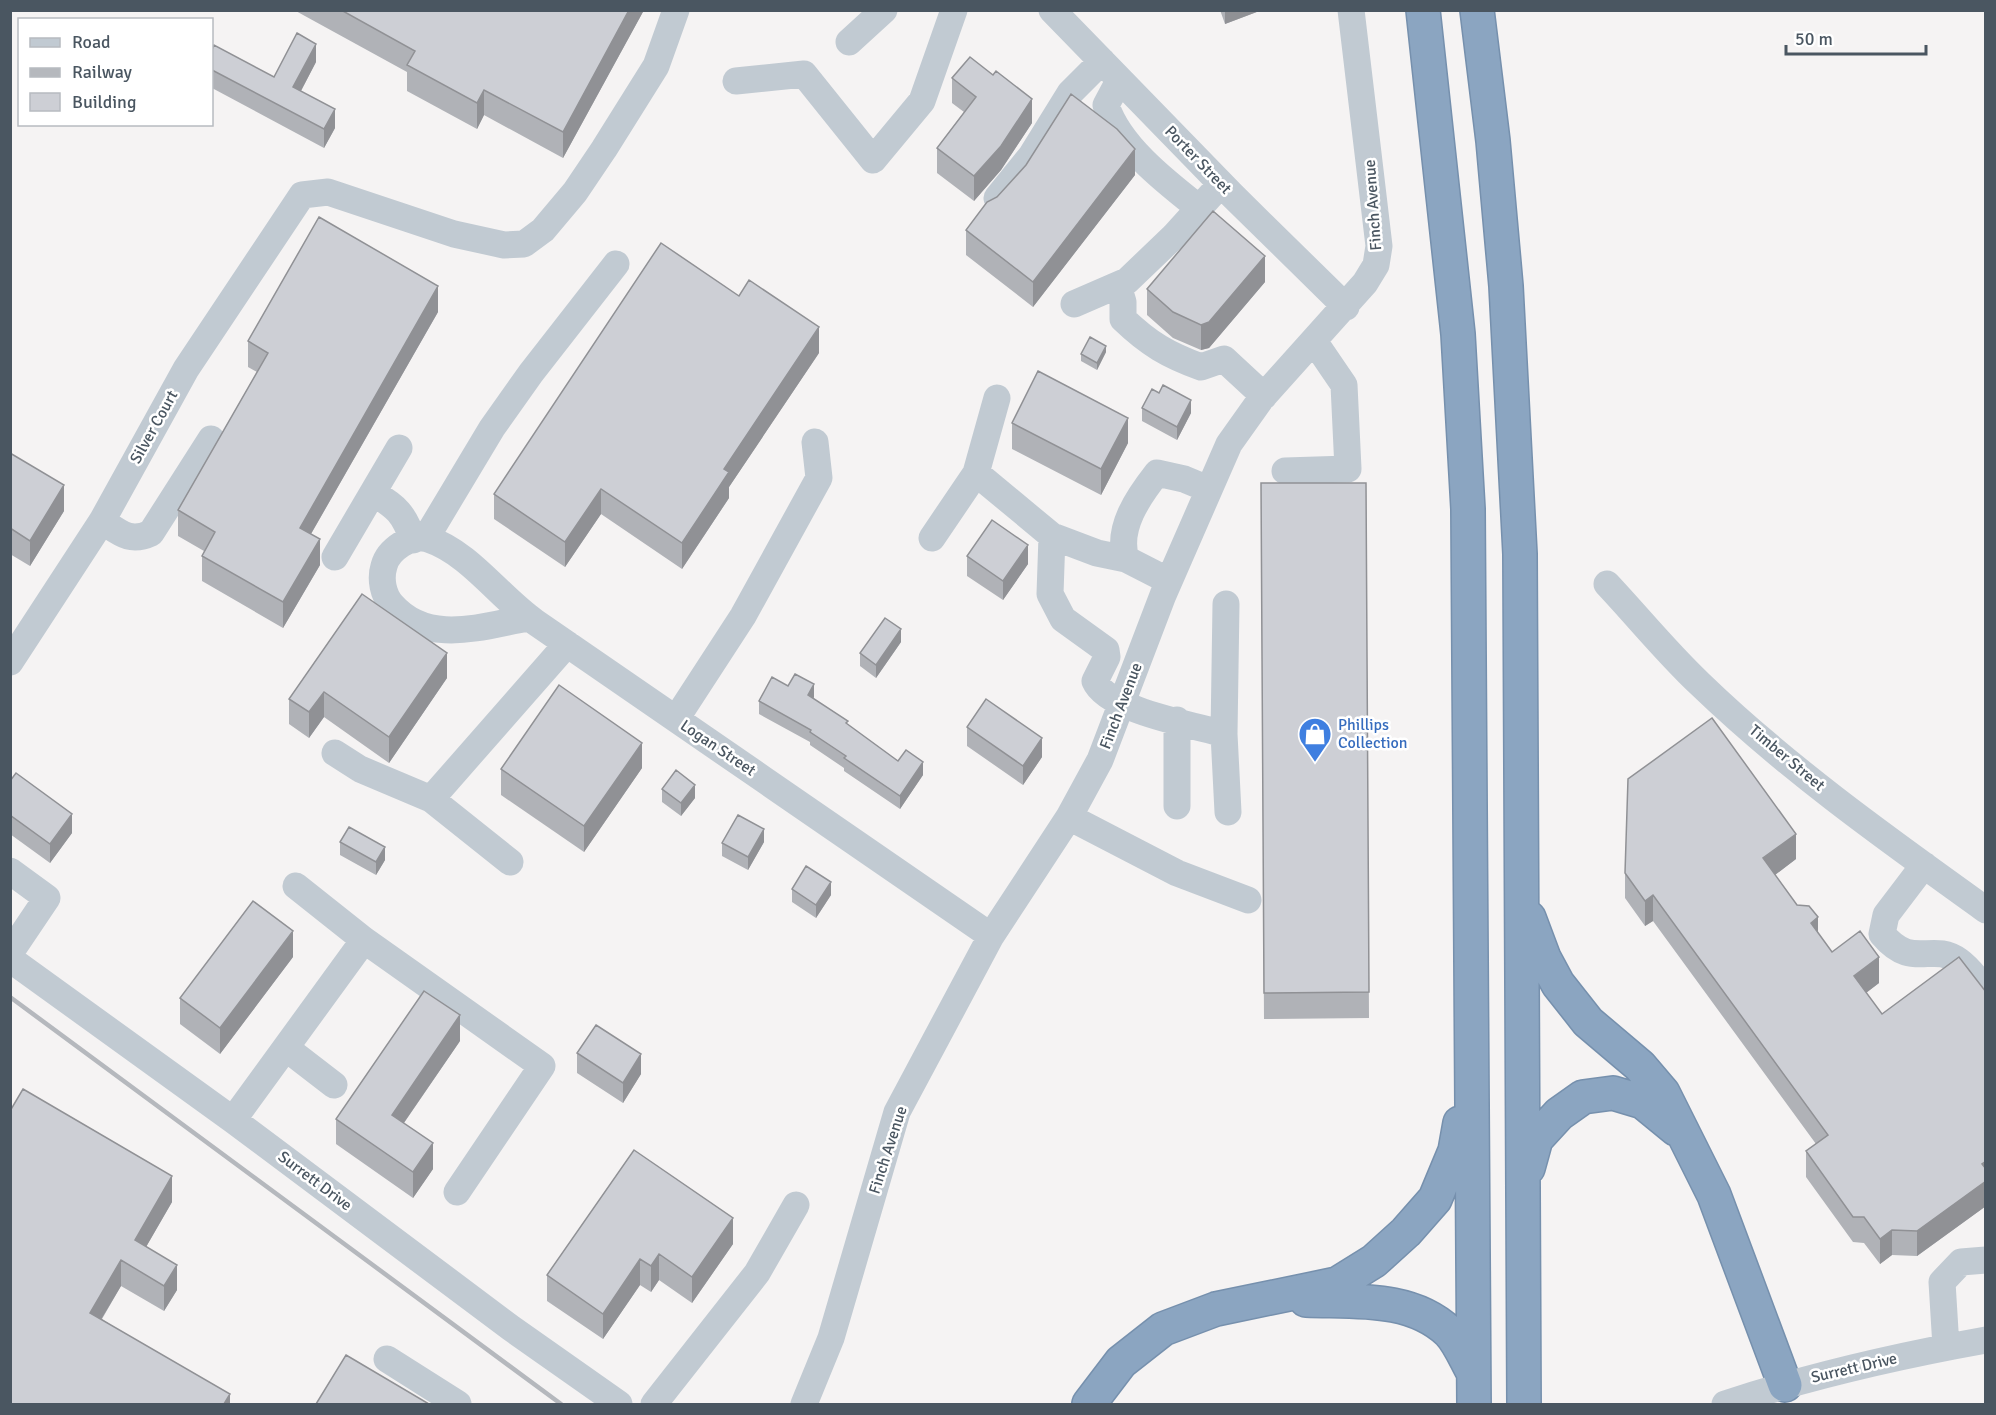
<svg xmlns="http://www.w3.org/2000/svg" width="1996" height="1415" font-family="Signika,sans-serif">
<rect width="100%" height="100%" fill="#f5f3f3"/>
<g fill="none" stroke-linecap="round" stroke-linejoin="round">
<g stroke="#7690ad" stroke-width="36">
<path id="highway" d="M 1423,10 L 1458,334 L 1468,509 L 1474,1404
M 1477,10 L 1493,141 L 1506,286 L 1520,554 L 1524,1404
M 1529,918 L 1544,958 L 1558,984 L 1588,1022 L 1640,1066 L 1663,1093 L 1714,1195 L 1785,1385
M 1528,1168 L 1536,1139 L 1559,1114 L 1583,1097 L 1613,1093 L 1643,1102 L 1676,1129
M 1306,1300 C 1355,1302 1411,1296 1449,1332 C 1459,1342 1466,1360 1473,1372
M 1089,1404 L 1121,1362 L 1163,1329 L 1216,1309 L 1337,1284 L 1374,1261 L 1406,1232 L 1435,1199 L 1455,1151 L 1460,1123"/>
</g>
<path stroke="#c1cad2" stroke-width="27" d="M 1052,10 L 1233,196 L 1346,307
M 849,42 L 884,10
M 736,81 L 804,74 L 873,160 L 922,101 L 954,10
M 1122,83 L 1114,90 L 1106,105 C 1119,146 1166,182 1199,208
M 997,198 L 1031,156 L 1070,93 L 1102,61
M 1118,285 L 1123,302 L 1123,319 C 1149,344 1168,355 1201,367 L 1224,359 L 1264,396
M 1074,304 L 1127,281 L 1174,236 L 1221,184
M 1285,471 L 1348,469 L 1344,385 L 1314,341
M 976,473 L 997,398
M 373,493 C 397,507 404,514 413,540
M 102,521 C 120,533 130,543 151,533 L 211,439
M 1052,536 L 1050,594 L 1063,619 L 1106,650 L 1107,657 L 1095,681 C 1107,710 1193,725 1224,734 L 1226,604
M 426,538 L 492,428 L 531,373 L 616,264
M 932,538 L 976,473 L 1052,536 L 1097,553 L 1126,559
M 335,557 L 399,448
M 1169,581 L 1126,559 C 1116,528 1139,496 1157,473 L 1184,479 L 1208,489
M 1607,584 C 1638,617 1667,653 1700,684 C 1787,768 1887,839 1986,910
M 528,618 C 482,626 428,646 392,605 C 383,595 380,579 384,566 C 388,550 412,533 428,539 C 470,553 499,597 535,622 C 687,727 839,831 991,936
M 10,662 L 102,521 L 186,369 L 302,195 L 328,192 L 454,234 L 504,245 L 524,244 L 543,230 L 575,192 L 604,149 L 656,66 L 676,10
M 676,719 L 743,616 L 819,478 L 815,442
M 1224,734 L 1228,812
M 335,753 L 360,769 L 431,799
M 1177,806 L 1177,720
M 1069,817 L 1177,873 L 1248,900
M 510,862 L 431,799 L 567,644
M 1924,865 L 1886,915 L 1882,934 C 1913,971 1931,941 1959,961 C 1969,968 1977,980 1986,989
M 10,871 L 47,898 L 10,953
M 296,886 L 364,940
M 10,959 L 233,1120 L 511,1328 L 619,1404
M 286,1048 L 334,1085
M 233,1120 L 364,940 L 542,1066 L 457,1192
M 1946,1347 L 1942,1282 L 1961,1262 L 1986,1260
M 387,1359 L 458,1404
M 654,1404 L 757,1273 L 796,1205
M 804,1404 L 831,1338 L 897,1112 L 991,936 L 1069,817 L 1100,760 L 1163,595 L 1229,444 L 1261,399 L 1365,283 L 1376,265 L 1379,246 L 1351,10
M 1725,1404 C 1810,1376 1897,1356 1986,1340"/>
<use href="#highway" stroke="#8ba5c1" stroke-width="33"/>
<path stroke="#b5b8bd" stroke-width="4.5" d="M 10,997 L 561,1404"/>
</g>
<path fill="#b0b2b7" d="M 294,10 L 644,10 L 563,158 L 484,115 L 477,129 L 407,91 L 407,72 Z
M 1220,10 L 1262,10 L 1225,24 Z
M 212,50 L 274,77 L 316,62 L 301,91 L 335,128 L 324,148 L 212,88 Z
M 952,78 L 1032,123 L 1001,170 L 974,201 L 937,173 L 937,148 L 964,112 L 952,103 Z
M 1135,175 L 1033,307 L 966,255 L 966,230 L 997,197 Z
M 1265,282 L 1209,348 L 1201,350 L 1173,338 L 1147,315 L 1147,289 Z
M 438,312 L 311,534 L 320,565 L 283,628 L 202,581 L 202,556 L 204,551 L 178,536 L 178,510 L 257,372 L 248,367 L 248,341 Z
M 1106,352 L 1097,370 L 1081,361 L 1081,354 Z
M 819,353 L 729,487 L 729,498 L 682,569 L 601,514 L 565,567 L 494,519 L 494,494 Z
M 1142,408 L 1191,413 L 1177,440 L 1142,421 Z
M 1012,423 L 1128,443 L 1101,495 L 1012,449 Z
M 10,453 L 64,511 L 30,566 L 10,554 Z
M 1261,483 L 1366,483 L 1369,1018 L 1264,1019 Z
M 967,556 L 1028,564 L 1003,600 L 967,576 Z
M 362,594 L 447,678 L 389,763 L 324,717 L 309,738 L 289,724 L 289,699 Z
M 901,642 L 876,678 L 860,666 L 860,653 Z
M 788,686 L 814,697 L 813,699 L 898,761 L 923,775 L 900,809 L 844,771 L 844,768 L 810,745 L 810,742 L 759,714 L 759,701 Z
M 967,727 L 1042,757 L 1023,785 L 967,746 Z
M 642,768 L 584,852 L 501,795 L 501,769 Z
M 10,781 L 72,833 L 50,863 L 10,834 Z
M 662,789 L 695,798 L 681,816 L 662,802 Z
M 340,842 L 385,860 L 376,875 L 340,855 Z
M 764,842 L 748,870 L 722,856 L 722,843 Z
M 1796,859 L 1775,875 L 1832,952 L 1879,983 L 1866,993 L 1882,1014 L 1986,992 L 1986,1206 L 1917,1256 L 1892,1255 L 1880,1264 L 1864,1243 L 1853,1242 L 1806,1177 L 1806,1151 L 1816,1144 L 1653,921 L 1645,926 L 1625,898 L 1625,873 Z
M 792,889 L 831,895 L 816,918 L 792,902 Z
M 293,957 L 220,1054 L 180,1024 L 180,998 Z
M 460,1041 L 404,1123 L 433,1169 L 413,1198 L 336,1144 L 336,1119 Z
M 577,1053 L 641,1074 L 623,1103 L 577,1073 Z
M 10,1111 L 172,1202 L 146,1247 L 177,1290 L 164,1311 L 121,1286 L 102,1319 L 230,1404 L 10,1404 Z
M 634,1150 L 733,1244 L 692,1303 L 659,1280 L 651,1292 L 640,1285 L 603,1339 L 547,1301 L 547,1275 Z"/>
<path fill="#909195" d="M 629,10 L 644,10 L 563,158 L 563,132 Z
M 1225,10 L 1262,10 L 1225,24 Z
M 316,44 L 316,62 L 293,106 L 293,87 Z
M 484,90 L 484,115 L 477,129 L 477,103 Z
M 1032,99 L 1032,123 L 1001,170 L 974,201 L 974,176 Z
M 335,109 L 335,128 L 324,148 L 324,129 Z
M 1135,149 L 1135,175 L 1033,307 L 1033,282 Z
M 1265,256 L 1265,282 L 1209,348 L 1201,350 L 1201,325 Z
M 438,286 L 438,312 L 300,553 L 300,528 Z
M 819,327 L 819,353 L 729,487 L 729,498 L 682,569 L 682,543 L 724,469 Z
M 1106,346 L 1106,352 L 1097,370 L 1097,363 Z
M 1191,400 L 1191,413 L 1177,440 L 1177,427 Z
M 1128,418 L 1128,443 L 1101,495 L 1101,469 Z
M 64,485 L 64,511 L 30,566 L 30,541 Z
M 601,489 L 601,514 L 565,567 L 565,542 Z
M 320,539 L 320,565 L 283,628 L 283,602 Z
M 1028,545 L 1028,564 L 1003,600 L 1003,581 Z
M 901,629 L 901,642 L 876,678 L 876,665 Z
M 447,653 L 447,678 L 389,763 L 389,737 Z
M 814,684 L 814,697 L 808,708 L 808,695 Z
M 324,692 L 324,717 L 309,738 L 309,712 Z
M 1042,738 L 1042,757 L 1023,785 L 1023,766 Z
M 642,743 L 642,768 L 584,852 L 584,826 Z
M 923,762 L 923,775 L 900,809 L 900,796 Z
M 695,785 L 695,798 L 681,816 L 681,803 Z
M 72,814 L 72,833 L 50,863 L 50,844 Z
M 764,829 L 764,842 L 748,870 L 748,857 Z
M 1796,834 L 1796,859 L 1763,884 L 1763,858 Z
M 385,847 L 385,860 L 376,875 L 376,862 Z
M 831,882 L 831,895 L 816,918 L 816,905 Z
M 1653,895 L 1653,921 L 1645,926 L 1645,901 Z
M 1818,917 L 1818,943 L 1811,923 Z
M 293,931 L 293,957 L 220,1054 L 220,1028 Z
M 1879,957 L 1879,983 L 1854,1002 L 1854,976 Z
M 460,1015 L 460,1041 L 392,1140 L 392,1115 Z
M 641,1054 L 641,1074 L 623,1103 L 623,1083 Z
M 433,1143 L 433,1169 L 413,1198 L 413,1172 Z
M 1986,1161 L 1986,1206 L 1917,1256 L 1917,1231 Z
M 172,1176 L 172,1202 L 135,1266 L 135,1240 Z
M 733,1218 L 733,1244 L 692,1303 L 692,1277 Z
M 1892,1230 L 1892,1255 L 1880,1264 L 1880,1239 Z
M 659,1254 L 659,1280 L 651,1292 L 651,1266 Z
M 640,1259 L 640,1285 L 603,1339 L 603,1314 Z
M 121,1260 L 121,1286 L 90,1338 L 90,1313 Z
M 177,1265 L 177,1290 L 164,1311 L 164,1286 Z
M 230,1394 L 230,1404 L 224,1404 Z"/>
<path fill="#cdcfd5" stroke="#909195" stroke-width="1.5" d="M 341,10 L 629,10 L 563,132 L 484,90 L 477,103 L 407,65 L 415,51 Z
M 297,33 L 316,44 L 293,87 L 335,109 L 324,129 L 212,70 L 212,50 L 214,45 L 274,77 Z
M 970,57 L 993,75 L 996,71 L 1032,99 L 1001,146 L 974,176 L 937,148 L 976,97 L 952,78 Z
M 1071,94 L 1117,129 L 1135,149 L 1033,282 L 966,230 L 987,202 L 997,197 L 1026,165 Z
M 1213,211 L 1265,256 L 1209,322 L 1201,325 L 1173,312 L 1147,289 Z
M 319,217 L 438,286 L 300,528 L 320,539 L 283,602 L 202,556 L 215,532 L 178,510 L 268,353 L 248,341 Z
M 661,243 L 739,296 L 749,280 L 819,327 L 724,469 L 729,472 L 682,543 L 601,489 L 565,542 L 494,494 Z
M 1090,337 L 1106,346 L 1097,363 L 1081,354 Z
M 1038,371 L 1128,418 L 1101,469 L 1012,423 Z
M 1163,385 L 1191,400 L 1177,427 L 1142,408 L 1152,389 L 1159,393 Z
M 10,453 L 64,485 L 30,541 L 10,528 Z
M 1261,483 L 1366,483 L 1369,992 L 1264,993 Z
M 992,520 L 1028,545 L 1003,581 L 967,556 Z
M 362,594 L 447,653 L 389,737 L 324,692 L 309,712 L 289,699 Z
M 885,618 L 901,629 L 876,665 L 860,653 Z
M 795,674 L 814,684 L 808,695 L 848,721 L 846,723 L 898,761 L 906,750 L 923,762 L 900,796 L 844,758 L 846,756 L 810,732 L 811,730 L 759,701 L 772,677 L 788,686 Z
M 559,685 L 642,743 L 584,826 L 501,769 Z
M 986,699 L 1042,738 L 1023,766 L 967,727 Z
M 1712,718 L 1796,834 L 1763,858 L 1797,905 L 1809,906 L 1818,917 L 1811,923 L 1832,952 L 1860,931 L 1879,957 L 1854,976 L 1882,1014 L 1959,957 L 1986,992 L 1986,1161 L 1982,1164 L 1986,1169 L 1986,1181 L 1917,1231 L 1892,1230 L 1880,1239 L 1864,1217 L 1853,1217 L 1806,1151 L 1828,1135 L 1653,895 L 1645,901 L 1625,873 L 1628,779 Z
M 676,770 L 695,785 L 681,803 L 662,789 Z
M 16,773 L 72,814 L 50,844 L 10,815 L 10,781 Z
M 738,815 L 764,829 L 748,857 L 722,843 Z
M 349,827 L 385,847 L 376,862 L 340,842 Z
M 806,866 L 831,882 L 816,905 L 792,889 Z
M 253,901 L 293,931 L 220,1028 L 180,998 Z
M 424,991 L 460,1015 L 392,1115 L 433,1143 L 413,1172 L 336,1119 Z
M 596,1025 L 641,1054 L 623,1083 L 577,1053 Z
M 23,1089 L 172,1176 L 135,1240 L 177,1265 L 164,1286 L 121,1260 L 90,1313 L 230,1394 L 224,1404 L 10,1404 L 10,1111 Z
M 634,1150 L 733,1218 L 692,1277 L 659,1254 L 651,1266 L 640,1259 L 603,1314 L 547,1275 Z
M 346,1355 L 429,1404 L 316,1404 Z"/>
<defs>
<g id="shop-pin" transform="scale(1.725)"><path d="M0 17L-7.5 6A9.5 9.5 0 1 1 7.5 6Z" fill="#3f7fe0" stroke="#fff"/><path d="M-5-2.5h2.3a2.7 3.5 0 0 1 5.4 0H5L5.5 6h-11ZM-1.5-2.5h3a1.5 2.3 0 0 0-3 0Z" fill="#fff"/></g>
</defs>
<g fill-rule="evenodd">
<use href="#shop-pin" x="1315" y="734"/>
</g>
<g text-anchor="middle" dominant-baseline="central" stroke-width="5" stroke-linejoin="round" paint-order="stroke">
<g font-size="16" fill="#4a5661" stroke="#fff">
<text transform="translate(1198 160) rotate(46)">Porter Street</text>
<text transform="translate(1373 205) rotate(-94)">Finch Avenue</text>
<text transform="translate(154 427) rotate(-61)">Silver Court</text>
<text transform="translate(1121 706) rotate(-69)">Finch Avenue</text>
<text transform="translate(718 748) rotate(34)">Logan Street</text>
<text transform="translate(1787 758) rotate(40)">Timber Street</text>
<text transform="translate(888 1150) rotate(-72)">Finch Avenue</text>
<text transform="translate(315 1181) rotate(37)">Surrett Drive</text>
<text transform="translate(1854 1368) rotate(-13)">Surrett Drive</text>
</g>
<g font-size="16" fill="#366cbe" stroke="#fff" text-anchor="start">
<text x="1338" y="725">Phillips<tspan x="1338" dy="18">Collection</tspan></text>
</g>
</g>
<rect width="1996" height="1415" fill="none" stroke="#4a5661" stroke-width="24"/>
<rect x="18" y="18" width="195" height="108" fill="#ffffff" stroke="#b7bbc0" stroke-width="1.5"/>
<rect x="30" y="38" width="30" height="9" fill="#c1cad2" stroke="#b7bbc0" stroke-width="1.5"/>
<text x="72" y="48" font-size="18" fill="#4a5661">Road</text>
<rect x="30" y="68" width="30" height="9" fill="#b5b8bd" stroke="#b7bbc0" stroke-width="1.5"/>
<text x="72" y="78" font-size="18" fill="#4a5661">Railway</text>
<rect x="30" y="93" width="30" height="18" fill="#cdcfd5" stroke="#b7bbc0" stroke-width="1.5"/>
<text x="72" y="108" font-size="18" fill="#4a5661">Building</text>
<path d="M1786 45v9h140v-9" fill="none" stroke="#4a5661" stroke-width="3"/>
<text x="1795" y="45" font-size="18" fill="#4a5661" stroke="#ffffff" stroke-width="4.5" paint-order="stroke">50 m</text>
</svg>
